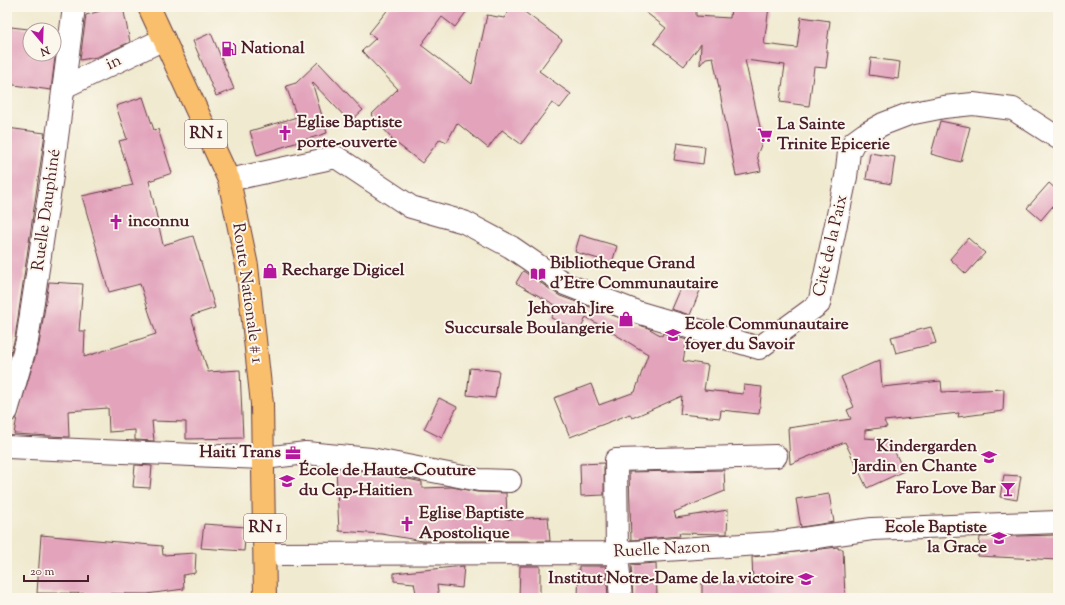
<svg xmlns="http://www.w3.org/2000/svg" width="1065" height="605" font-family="'Sorts Mill Goudy',serif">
<rect width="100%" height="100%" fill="#fbf7ec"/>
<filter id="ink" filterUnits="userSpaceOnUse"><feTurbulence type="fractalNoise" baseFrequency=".025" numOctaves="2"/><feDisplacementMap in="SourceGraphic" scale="8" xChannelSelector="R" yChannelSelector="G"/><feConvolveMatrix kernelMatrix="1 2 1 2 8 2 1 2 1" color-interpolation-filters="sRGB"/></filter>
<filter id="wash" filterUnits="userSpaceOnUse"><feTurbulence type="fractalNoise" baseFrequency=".012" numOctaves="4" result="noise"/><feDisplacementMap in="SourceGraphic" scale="16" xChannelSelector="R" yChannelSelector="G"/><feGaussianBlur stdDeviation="0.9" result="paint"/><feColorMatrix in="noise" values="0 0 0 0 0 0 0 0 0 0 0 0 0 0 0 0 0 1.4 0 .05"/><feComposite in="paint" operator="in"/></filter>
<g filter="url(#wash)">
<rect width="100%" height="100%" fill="#f0ead0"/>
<g id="blocks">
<path fill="#e2a3bb" d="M 115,7 L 123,7 L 130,42 L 97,57 L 80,60 L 86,15 Z
M 390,7 L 470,7 L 455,27 L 442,17 L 421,45 L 472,84 L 487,15 L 504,18 L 512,7 L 518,7 L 562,40 L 539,71 L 571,94 L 560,108 L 552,103 L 521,144 L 502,130 L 488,148 L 457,123 L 447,142 L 440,139 L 422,163 L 391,139 L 392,138 L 371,115 L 398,89 L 362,51 L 376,38 L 369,33 Z
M 639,7 L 696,7 L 696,16 L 730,18 L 731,7 L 769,7 L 764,44 L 797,48 L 801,17 L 830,21 L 826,51 L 828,51 L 826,68 L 814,67 L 809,106 L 780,102 L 785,65 L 745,60 L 763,140 L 757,155 L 761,171 L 736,176 L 713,57 L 706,58 L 700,65 L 701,44 L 684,66 L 654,43 L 666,28 Z
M 11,27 L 37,30 L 30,30 L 30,54 L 54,54 L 54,32 L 58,33 L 51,90 L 7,84 L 7,60 Z
M 211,33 L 234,89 L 216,96 L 193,41 Z
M 871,58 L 900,62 L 898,79 L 869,75 Z
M 318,62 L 363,110 L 350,122 L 312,82 L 327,133 L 257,155 L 250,131 L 297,117 L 286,86 L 296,83 Z
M 143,97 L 154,130 L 158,129 L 172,173 L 149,181 L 163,245 L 193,236 L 215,308 L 191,316 L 208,372 L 240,370 L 243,438 L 186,439 L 186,422 L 152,421 L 154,441 L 135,440 L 135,430 L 109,432 L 108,408 L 68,411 L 69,437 L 14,434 L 17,417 L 39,344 L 49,282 L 83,284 L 79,331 L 85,331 L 84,357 L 156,334 L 140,284 L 109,292 L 82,196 L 133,185 L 119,141 L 127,139 L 116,106 Z
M 940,121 L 970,127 L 961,162 L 931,154 Z
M 7,128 L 45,133 L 15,338 L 7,366 Z
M 677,143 L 705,147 L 703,164 L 674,160 Z
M 870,153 L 895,157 L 891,184 L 866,179 Z
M 1049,183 L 1058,191 L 1058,200 L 1041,220 L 1027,208 Z
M 580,235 L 617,246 L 612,263 L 575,252 Z
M 968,238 L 985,253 L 966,274 L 950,259 Z
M 523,271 L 560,296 L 648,328 L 662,336 L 663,333 L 687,340 L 683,361 L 708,365 L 704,390 L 743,394 L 744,385 L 762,387 L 759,414 L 721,410 L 720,418 L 680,414 L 682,396 L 632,418 L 630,414 L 570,437 L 554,398 L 591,384 L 599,405 L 635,392 L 648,354 L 586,317 L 580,331 L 551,318 L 557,306 L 516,283 Z
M 683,281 L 701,288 L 690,315 L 671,309 Z
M 931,327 L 936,343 L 896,353 L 891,337 Z
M 880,360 L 882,387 L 941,381 L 942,392 L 1004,389 L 1003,411 L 958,417 L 959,413 L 884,421 L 887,427 L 865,430 L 865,438 L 889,440 L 904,471 L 867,488 L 845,442 L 790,464 L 788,428 L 851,419 L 847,410 L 854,407 L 841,377 Z
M 470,368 L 499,371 L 495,398 L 467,395 Z
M 439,398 L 457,407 L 442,438 L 424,429 Z
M 604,463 L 604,495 L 581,496 L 580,464 Z
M 135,465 L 152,466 L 150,488 L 133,487 Z
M 336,468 L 369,471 L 422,482 L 422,488 L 452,487 L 477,492 L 506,493 L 507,519 L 548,517 L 550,541 L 423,541 L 382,534 L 339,531 Z
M 724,470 L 725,491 L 674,512 L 676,518 L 728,510 L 727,534 L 679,533 L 680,536 L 631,540 L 629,472 Z
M 1004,475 L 1021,476 L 1017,500 L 1000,497 Z
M 829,494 L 834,522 L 801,527 L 796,499 Z
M 204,524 L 246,527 L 244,551 L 201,548 Z
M 41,535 L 162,546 L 163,555 L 196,553 L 195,573 L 183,575 L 184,589 L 147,594 L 37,593 Z
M 1058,535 L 1058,560 L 978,556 L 980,537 Z
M 838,547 L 838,549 L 843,549 L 845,598 L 702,598 L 702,583 L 753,582 L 752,557 Z
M 656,563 L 657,598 L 633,598 L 631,565 Z
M 464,566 L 462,588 L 437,585 L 439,598 L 417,598 L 414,583 L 394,581 L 394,573 Z
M 520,566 L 540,566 L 540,598 L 519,598 Z
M 579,566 L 606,566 L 608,598 L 578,598 Z"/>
</g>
</g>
<g filter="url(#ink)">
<use href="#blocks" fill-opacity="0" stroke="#633d44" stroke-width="1"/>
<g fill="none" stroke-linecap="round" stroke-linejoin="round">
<g stroke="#633d44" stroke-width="24">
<path id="minor" d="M 64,87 L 164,39
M 229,180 L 336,157 L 411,207 L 464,222 L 511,247 L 565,284 L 637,312 L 759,348 L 819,304 L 846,177 L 849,152 L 854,142 L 865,134 L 883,124 L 909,114 L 944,107 L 973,104 L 1013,109 L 1058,138
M 7,447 L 264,458 L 306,453 L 371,459 L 479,480 L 510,481
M 265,554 L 617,553 L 775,543 L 872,529 L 1058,522
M 621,598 L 617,553 L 616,460 L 776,456"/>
</g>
<g stroke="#633d44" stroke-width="24">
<path id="tertiary" d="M 7,411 L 27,341 L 52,176 L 74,7"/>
</g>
<g stroke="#633d44" stroke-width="24">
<path id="primary" d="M 149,7 L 229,180 L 247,266 L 262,404 L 265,598"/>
</g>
<use href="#minor" stroke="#fff" stroke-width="22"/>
<use href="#tertiary" stroke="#fff" stroke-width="22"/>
<use href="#primary" stroke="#f9bf6d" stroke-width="22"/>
</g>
</g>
<defs>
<g id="fuel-bare" transform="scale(1.2)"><path d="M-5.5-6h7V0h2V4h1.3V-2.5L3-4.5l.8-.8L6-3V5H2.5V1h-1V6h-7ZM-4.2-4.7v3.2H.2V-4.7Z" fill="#b5179e" stroke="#fbf7ec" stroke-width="2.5" paint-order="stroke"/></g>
<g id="church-bare" transform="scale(1.2)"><path d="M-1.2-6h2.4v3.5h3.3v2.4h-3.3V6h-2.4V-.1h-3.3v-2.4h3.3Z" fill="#b5179e" stroke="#fbf7ec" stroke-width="2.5" paint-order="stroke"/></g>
<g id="supermarket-bare" transform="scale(1.2)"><path d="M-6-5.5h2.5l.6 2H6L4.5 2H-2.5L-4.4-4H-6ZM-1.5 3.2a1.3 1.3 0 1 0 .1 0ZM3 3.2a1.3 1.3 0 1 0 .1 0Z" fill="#b5179e" stroke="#fbf7ec" stroke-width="2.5" paint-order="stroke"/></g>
<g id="shop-bare" transform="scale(1.2)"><path d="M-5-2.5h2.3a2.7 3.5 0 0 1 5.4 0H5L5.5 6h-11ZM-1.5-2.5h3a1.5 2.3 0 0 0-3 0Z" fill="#b5179e" stroke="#fbf7ec" stroke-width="2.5" paint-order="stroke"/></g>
<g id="library-bare" transform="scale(1.2)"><path d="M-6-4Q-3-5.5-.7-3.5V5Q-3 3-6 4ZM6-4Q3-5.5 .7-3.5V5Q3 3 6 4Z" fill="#b5179e" stroke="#fbf7ec" stroke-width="2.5" paint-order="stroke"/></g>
<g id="school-bare" transform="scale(1.2)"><path d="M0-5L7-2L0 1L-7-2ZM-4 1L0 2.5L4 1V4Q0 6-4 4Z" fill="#b5179e" stroke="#fbf7ec" stroke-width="2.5" paint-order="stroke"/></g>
<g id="office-bare" transform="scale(1.2)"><path d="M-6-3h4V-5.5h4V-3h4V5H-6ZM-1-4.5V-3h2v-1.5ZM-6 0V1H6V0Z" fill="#b5179e" stroke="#fbf7ec" stroke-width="2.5" paint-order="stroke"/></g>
<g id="bar-bare" transform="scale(1.2)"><path d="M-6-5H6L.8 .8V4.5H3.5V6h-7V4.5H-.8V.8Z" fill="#b5179e" stroke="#fbf7ec" stroke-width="2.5" paint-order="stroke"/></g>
</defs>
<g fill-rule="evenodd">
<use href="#fuel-bare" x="229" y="49"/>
<use href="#church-bare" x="285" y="133"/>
<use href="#supermarket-bare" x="765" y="135"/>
<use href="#church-bare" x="116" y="222"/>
<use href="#shop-bare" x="270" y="271"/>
<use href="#library-bare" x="538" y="274"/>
<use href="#shop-bare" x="626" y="319"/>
<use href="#school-bare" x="673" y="335"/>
<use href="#office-bare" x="293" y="453"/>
<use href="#school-bare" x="989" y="457"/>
<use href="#school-bare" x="287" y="481"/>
<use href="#bar-bare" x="1008" y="489"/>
<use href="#church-bare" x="407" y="524"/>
<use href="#school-bare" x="999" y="538"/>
<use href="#school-bare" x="806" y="579"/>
</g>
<g text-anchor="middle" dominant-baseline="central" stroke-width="4" stroke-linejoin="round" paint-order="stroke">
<g fill="#fbf7ec" stroke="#7f6065" stroke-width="1">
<rect x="185" y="120" width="42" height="28" rx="3"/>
<rect x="244" y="514" width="42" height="28" rx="3"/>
</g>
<g font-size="16" font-weight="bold" fill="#4a1f2b">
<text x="206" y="134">RN 1</text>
<text x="265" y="528">RN 1</text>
</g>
<g font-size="17" font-weight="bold" fill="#4a1f2b" stroke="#fbf7ec" text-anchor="start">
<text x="241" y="49">National</text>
<text x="297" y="123">Eglise Baptiste<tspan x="297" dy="20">porte-ouverte</tspan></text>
<text x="777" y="125">La Sainte<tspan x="777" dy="20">Trinite Epicerie</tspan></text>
<text x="128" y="222">inconnu</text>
<text x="550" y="264">Bibliotheque Grand<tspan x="550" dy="20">d'Etre Communautaire</tspan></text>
<text x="282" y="271">Recharge Digicel</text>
<text x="614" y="309" text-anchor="end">Jehovah Jire<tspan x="614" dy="20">Succursale Boulangerie</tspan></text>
<text x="685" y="325">Ecole Communautaire<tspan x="685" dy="20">foyer du Savoir</tspan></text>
<text x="977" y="447" text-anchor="end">Kindergarden<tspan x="977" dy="20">Jardin en Chante</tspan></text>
<text x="281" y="453" text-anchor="end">Haiti Trans</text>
<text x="299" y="471">École de Haute-Couture<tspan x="299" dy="20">du Cap-Haitien</tspan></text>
<text x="996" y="489" text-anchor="end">Faro Love Bar</text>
<text x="419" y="514">Eglise Baptiste<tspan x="419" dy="20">Apostolique</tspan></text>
<text x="987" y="528" text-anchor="end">Ecole Baptiste<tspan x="987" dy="20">la Grace</tspan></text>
<text x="794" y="579" text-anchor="end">Institut Notre-Dame de la victoire</text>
</g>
<g font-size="17" fill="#4a1f2b" stroke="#fbf7ec">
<text transform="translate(114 63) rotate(-25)">in</text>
<text transform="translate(47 210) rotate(-82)">Ruelle Dauphiné</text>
<text transform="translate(831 246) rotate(-77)">Cité de la Paix</text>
<text transform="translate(247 293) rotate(82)">Route Nationale # 1</text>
<text transform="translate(662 550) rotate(-3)">Ruelle Nazon</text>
</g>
</g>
<rect width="1065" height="605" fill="none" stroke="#fbf7ec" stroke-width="24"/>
<g transform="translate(42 42) rotate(161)"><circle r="19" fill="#fbf7ec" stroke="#b4a19f"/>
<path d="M0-3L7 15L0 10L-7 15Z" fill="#b5179e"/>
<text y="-6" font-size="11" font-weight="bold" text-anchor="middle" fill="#4a1f2b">N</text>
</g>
<path d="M24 575v6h64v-6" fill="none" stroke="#4a1f2b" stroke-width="2"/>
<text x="30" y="575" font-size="12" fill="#4a1f2b" stroke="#fbf7ec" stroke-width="3" paint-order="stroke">20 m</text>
</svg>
